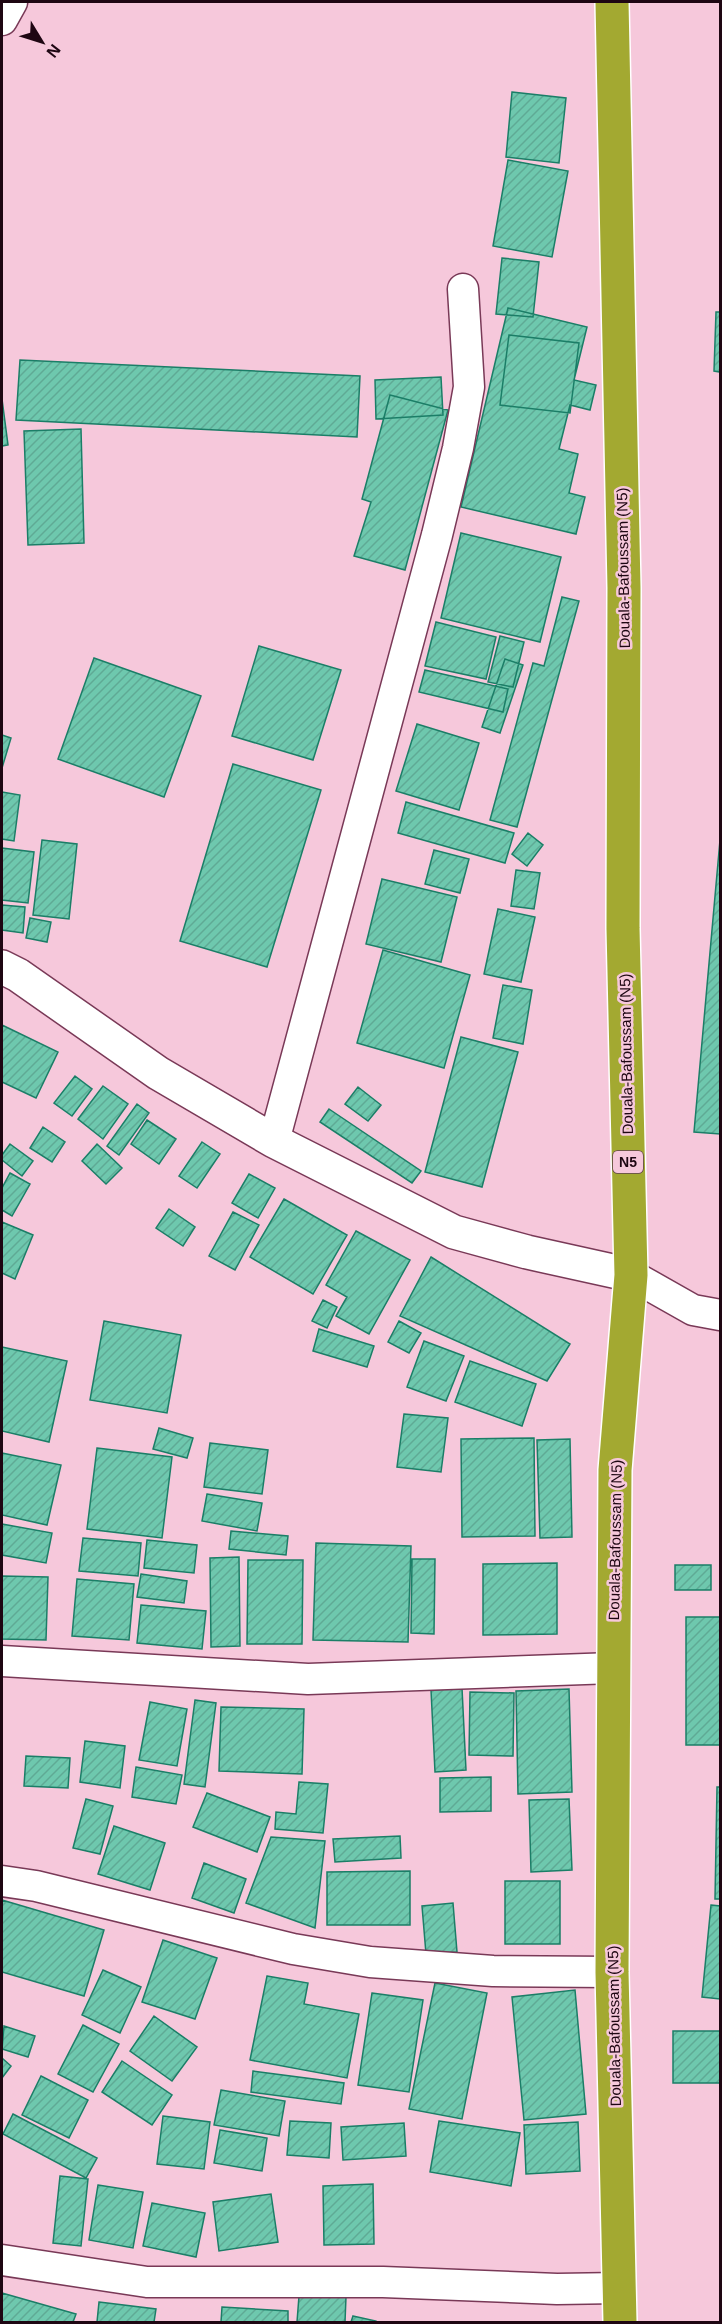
<svg xmlns="http://www.w3.org/2000/svg" width="722" height="2324" font-family="Arial,sans-serif">
<defs>
<pattern id="building-hatch" width="6" height="6" patternUnits="userSpaceOnUse" patternTransform="scale(1.5)"><rect width="6" height="6" fill="#6ec8ae"/><path d="M-1 1l2-2M0 6l6-6M5 7l2-2" fill="none" stroke="#5faa95"/></pattern>
</defs>
<rect width="100%" height="100%" fill="#f6c8db"/>
<path fill="url(#building-hatch)" stroke="#1b7e67" stroke-width="1.5" d="M 512,92 L 566,98 L 559,163 L 506,157 Z
M 508,160 L 568,171 L 552,257 L 493,246 Z
M 502,258 L 539,262 L 533,317 L 496,314 Z
M 508,308 L 587,327 L 574,380 L 596,385 L 590,410 L 570,405 L 559,449 L 578,454 L 569,493 L 585,497 L 576,534 L 461,507 Z
M 716,312 L 720,312 L 720,372 L 714,371 Z
M 509,335 L 579,343 L 570,413 L 500,405 Z
M 20,360 L 360,376 L 357,437 L 16,420 Z
M 441,377 L 443,415 L 376,419 L 375,380 Z
M 390,395 L 448,410 L 405,570 L 354,556 L 371,502 L 362,499 Z
M 2,399 L 8,445 L 2,446 Z
M 81,429 L 84,543 L 28,545 L 24,431 Z
M 461,533 L 561,557 L 540,642 L 441,618 Z
M 562,597 L 579,601 L 517,827 L 490,820 L 533,663 L 544,666 Z
M 436,622 L 496,637 L 486,679 L 425,666 Z
M 500,636 L 524,642 L 513,687 L 488,682 Z
M 259,646 L 341,670 L 313,760 L 232,736 Z
M 94,658 L 201,696 L 164,797 L 58,759 Z
M 505,659 L 523,665 L 500,733 L 482,727 Z
M 425,670 L 508,689 L 503,712 L 419,692 Z
M 417,724 L 479,743 L 459,810 L 396,791 Z
M 2,735 L 11,738 L 2,768 Z
M 233,764 L 321,790 L 267,967 L 180,941 Z
M 2,792 L 20,795 L 14,841 L 2,839 Z
M 406,802 L 514,833 L 505,863 L 398,833 Z
M 528,833 L 543,845 L 527,866 L 512,854 Z
M 42,840 L 77,844 L 69,919 L 33,915 Z
M 720,840 L 720,1134 L 694,1132 Z
M 2,848 L 34,852 L 28,903 L 2,900 Z
M 434,850 L 469,859 L 460,893 L 425,884 Z
M 516,870 L 540,873 L 534,909 L 511,906 Z
M 382,879 L 457,897 L 441,962 L 366,944 Z
M 2,905 L 25,907 L 23,933 L 2,930 Z
M 498,909 L 535,917 L 521,982 L 484,974 Z
M 30,918 L 51,922 L 47,942 L 26,938 Z
M 383,950 L 470,975 L 444,1068 L 357,1043 Z
M 503,985 L 532,990 L 523,1044 L 493,1038 Z
M 2,1025 L 58,1052 L 36,1098 L 2,1082 Z
M 461,1037 L 518,1052 L 482,1187 L 425,1172 Z
M 75,1076 L 92,1089 L 72,1116 L 54,1103 Z
M 103,1086 L 128,1104 L 103,1139 L 78,1119 Z
M 358,1087 L 381,1105 L 368,1121 L 345,1104 Z
M 137,1104 L 149,1113 L 119,1155 L 107,1146 Z
M 329,1109 L 421,1171 L 412,1183 L 320,1122 Z
M 147,1120 L 176,1139 L 159,1164 L 131,1144 Z
M 43,1127 L 65,1142 L 52,1162 L 30,1148 Z
M 202,1142 L 220,1154 L 197,1188 L 179,1176 Z
M 10,1144 L 33,1161 L 22,1176 L 2,1160 L 2,1155 Z
M 97,1144 L 122,1168 L 106,1184 L 82,1161 Z
M 10,1173 L 30,1184 L 12,1216 L 2,1210 L 2,1188 Z
M 249,1174 L 275,1188 L 258,1218 L 232,1203 Z
M 284,1199 L 347,1235 L 313,1294 L 250,1257 Z
M 169,1209 L 195,1227 L 183,1246 L 156,1228 Z
M 233,1212 L 259,1225 L 235,1270 L 209,1256 Z
M 2,1222 L 33,1235 L 15,1279 L 2,1273 Z
M 356,1231 L 410,1260 L 369,1334 L 336,1316 L 347,1297 L 326,1285 Z
M 431,1257 L 570,1344 L 547,1381 L 400,1316 Z
M 323,1300 L 337,1307 L 327,1328 L 312,1321 Z
M 104,1321 L 181,1335 L 167,1413 L 90,1400 Z
M 399,1321 L 421,1333 L 409,1353 L 388,1342 Z
M 319,1329 L 374,1346 L 367,1367 L 313,1351 Z
M 424,1341 L 464,1356 L 446,1401 L 407,1387 Z
M 2,1347 L 67,1361 L 49,1442 L 2,1431 Z
M 470,1361 L 536,1384 L 522,1426 L 455,1402 Z
M 404,1414 L 448,1418 L 441,1472 L 397,1467 Z
M 159,1428 L 193,1438 L 187,1458 L 153,1449 Z
M 534,1438 L 535,1536 L 462,1537 L 461,1439 Z
M 570,1439 L 572,1537 L 540,1538 L 537,1440 Z
M 210,1443 L 268,1450 L 262,1494 L 204,1487 Z
M 97,1448 L 172,1457 L 162,1538 L 87,1529 Z
M 2,1453 L 61,1465 L 47,1525 L 2,1515 Z
M 207,1494 L 262,1503 L 257,1531 L 202,1521 Z
M 2,1524 L 52,1533 L 46,1563 L 2,1555 Z
M 231,1531 L 288,1536 L 286,1555 L 229,1549 Z
M 83,1538 L 141,1543 L 138,1576 L 79,1571 Z
M 147,1540 L 197,1545 L 194,1573 L 144,1568 Z
M 316,1543 L 411,1546 L 408,1642 L 313,1640 Z
M 239,1557 L 240,1646 L 211,1647 L 210,1558 Z
M 412,1559 L 435,1559 L 434,1634 L 411,1633 Z
M 248,1560 L 303,1560 L 302,1644 L 247,1644 Z
M 557,1563 L 557,1634 L 483,1635 L 483,1564 Z
M 675,1565 L 711,1565 L 711,1590 L 675,1590 Z
M 141,1574 L 187,1581 L 184,1603 L 137,1597 Z
M 2,1576 L 48,1577 L 46,1640 L 2,1639 Z
M 77,1579 L 134,1584 L 129,1640 L 72,1636 Z
M 141,1605 L 206,1611 L 202,1649 L 137,1643 Z
M 686,1617 L 720,1617 L 720,1745 L 686,1745 Z
M 462,1688 L 466,1770 L 435,1772 L 431,1690 Z
M 569,1689 L 572,1792 L 518,1794 L 516,1691 Z
M 470,1692 L 514,1693 L 513,1756 L 469,1755 Z
M 195,1700 L 216,1703 L 205,1787 L 184,1784 Z
M 150,1702 L 187,1709 L 177,1766 L 139,1760 Z
M 221,1707 L 304,1709 L 302,1774 L 219,1771 Z
M 85,1741 L 125,1746 L 120,1788 L 80,1782 Z
M 26,1756 L 70,1758 L 68,1788 L 24,1786 Z
M 136,1767 L 182,1775 L 176,1804 L 132,1797 Z
M 491,1777 L 491,1811 L 440,1812 L 440,1778 Z
M 299,1782 L 328,1784 L 323,1833 L 275,1829 L 276,1812 L 296,1814 Z
M 717,1787 L 720,1787 L 720,1899 L 715,1899 Z
M 207,1793 L 270,1817 L 257,1852 L 193,1827 Z
M 86,1799 L 113,1806 L 100,1854 L 73,1848 Z
M 569,1799 L 572,1870 L 531,1872 L 529,1800 Z
M 114,1826 L 165,1843 L 150,1890 L 98,1874 Z
M 400,1836 L 401,1858 L 335,1862 L 333,1839 Z
M 271,1837 L 325,1841 L 315,1928 L 246,1903 Z
M 204,1863 L 246,1879 L 234,1913 L 192,1898 Z
M 410,1871 L 410,1925 L 327,1925 L 327,1872 Z
M 505,1881 L 560,1881 L 560,1944 L 505,1944 Z
M 2,1900 L 104,1930 L 84,1996 L 2,1972 Z
M 453,1903 L 457,1952 L 426,1954 L 422,1906 Z
M 711,1905 L 720,1906 L 720,1999 L 702,1997 Z
M 163,1940 L 217,1958 L 195,2019 L 142,2002 Z
M 103,1970 L 141,1987 L 120,2033 L 82,2015 Z
M 267,1976 L 308,1983 L 304,2004 L 359,2014 L 347,2078 L 250,2060 Z
M 435,1983 L 487,1993 L 462,2119 L 409,2109 Z
M 575,1990 L 586,2114 L 524,2120 L 512,1997 Z
M 372,1993 L 423,2000 L 409,2092 L 358,2085 Z
M 154,2016 L 197,2047 L 172,2081 L 130,2051 Z
M 83,2025 L 119,2044 L 93,2092 L 58,2074 Z
M 4,2026 L 35,2036 L 28,2057 L 2,2049 Z
M 673,2031 L 720,2031 L 720,2083 L 673,2083 Z
M 2,2058 L 11,2066 L 2,2078 Z
M 122,2061 L 172,2095 L 152,2125 L 102,2092 Z
M 253,2071 L 344,2083 L 341,2104 L 251,2092 Z
M 41,2076 L 88,2100 L 69,2138 L 22,2115 Z
M 221,2090 L 285,2101 L 279,2136 L 214,2125 Z
M 13,2114 L 97,2158 L 86,2178 L 3,2134 Z
M 163,2116 L 210,2122 L 204,2169 L 157,2164 Z
M 290,2121 L 331,2123 L 329,2158 L 287,2155 Z
M 439,2121 L 520,2133 L 511,2186 L 430,2172 Z
M 578,2122 L 580,2171 L 526,2174 L 524,2125 Z
M 404,2123 L 406,2156 L 343,2160 L 341,2127 Z
M 220,2130 L 267,2138 L 262,2171 L 214,2163 Z
M 60,2176 L 88,2179 L 81,2246 L 53,2243 Z
M 373,2184 L 374,2244 L 324,2245 L 323,2186 Z
M 98,2185 L 143,2192 L 133,2248 L 89,2240 Z
M 271,2194 L 278,2242 L 219,2251 L 213,2202 Z
M 152,2203 L 205,2213 L 196,2257 L 143,2246 Z
M 2,2293 L 76,2314 L 73,2322 L 2,2322 Z
M 299,2296 L 346,2297 L 345,2322 L 297,2322 Z
M 99,2302 L 156,2309 L 154,2322 L 97,2322 Z
M 222,2307 L 288,2311 L 288,2322 L 221,2322 Z
M 353,2316 L 376,2321 L 376,2322 L 351,2322 Z"/>
<g fill="none" stroke-linecap="round" stroke-linejoin="round">
<g stroke="#793957" stroke-width="33">
<path id="street" d="M 2,20 L 12,2
M 274,1141 L 437,535 L 458,448 L 469,387 L 463,289
M 631,1275 L 693,1310 L 720,1315
M 2,1661 L 308,1679 L 613,1668
M 2,1881 L 36,1886 L 293,1949 L 370,1962 L 493,1971 L 612,1972
M 2,2260 L 147,2282 L 383,2282 L 557,2289 L 619,2288"/>
</g>
<g stroke="#793957" stroke-width="36">
<path id="secondary" d="M 2,967 L 18,975 L 158,1073 L 274,1141 L 454,1232 L 527,1252 L 631,1275"/>
</g>
<g stroke="#fff" stroke-width="36">
<path id="highway" d="M 612,2 L 624,588 L 623,928 L 631,1275 L 615,1470 L 612,1972 L 620,2322"/>
</g>
<use href="#street" stroke="#fff" stroke-width="30"/>
<use href="#secondary" stroke="#fff" stroke-width="33"/>
<use href="#highway" stroke="#a3a931" stroke-width="33"/>
</g>
<g text-anchor="middle" dominant-baseline="central" stroke-width="5" stroke-linejoin="round" paint-order="stroke">
<rect fill="#f6c8db" stroke="#5f404e" stroke-width="1.5" x="613" y="1151" width="30" height="22" rx="4.5"/>
<g font-size="14" font-weight="bold" fill="#1e0612">
<text x="628" y="1162">N5</text>
</g>
<g font-size="15" fill="#1e0612" stroke="#f6c8db">
<text transform="translate(623 568) rotate(-91)">Douala-Bafoussam (N5)</text>
<text transform="translate(626 1054) rotate(-91)">Douala-Bafoussam (N5)</text>
<text transform="translate(615 1540) rotate(-89)">Douala-Bafoussam (N5)</text>
<text transform="translate(614 2026) rotate(-91)">Douala-Bafoussam (N5)</text>
</g>
</g>
<rect width="722" height="2324" fill="none" stroke="#1e0612" stroke-width="6"/>
<g transform="translate(42 42) rotate(128)" stroke="#f6c8db" stroke-width="4.5" paint-order="stroke">
<path d="M0-4.5L10 22L0 15L-10 22Z" fill="#1e0612"/>
<text y="-9" font-size="16" font-weight="bold" text-anchor="middle" fill="#1e0612">N</text>
</g>
</svg>
